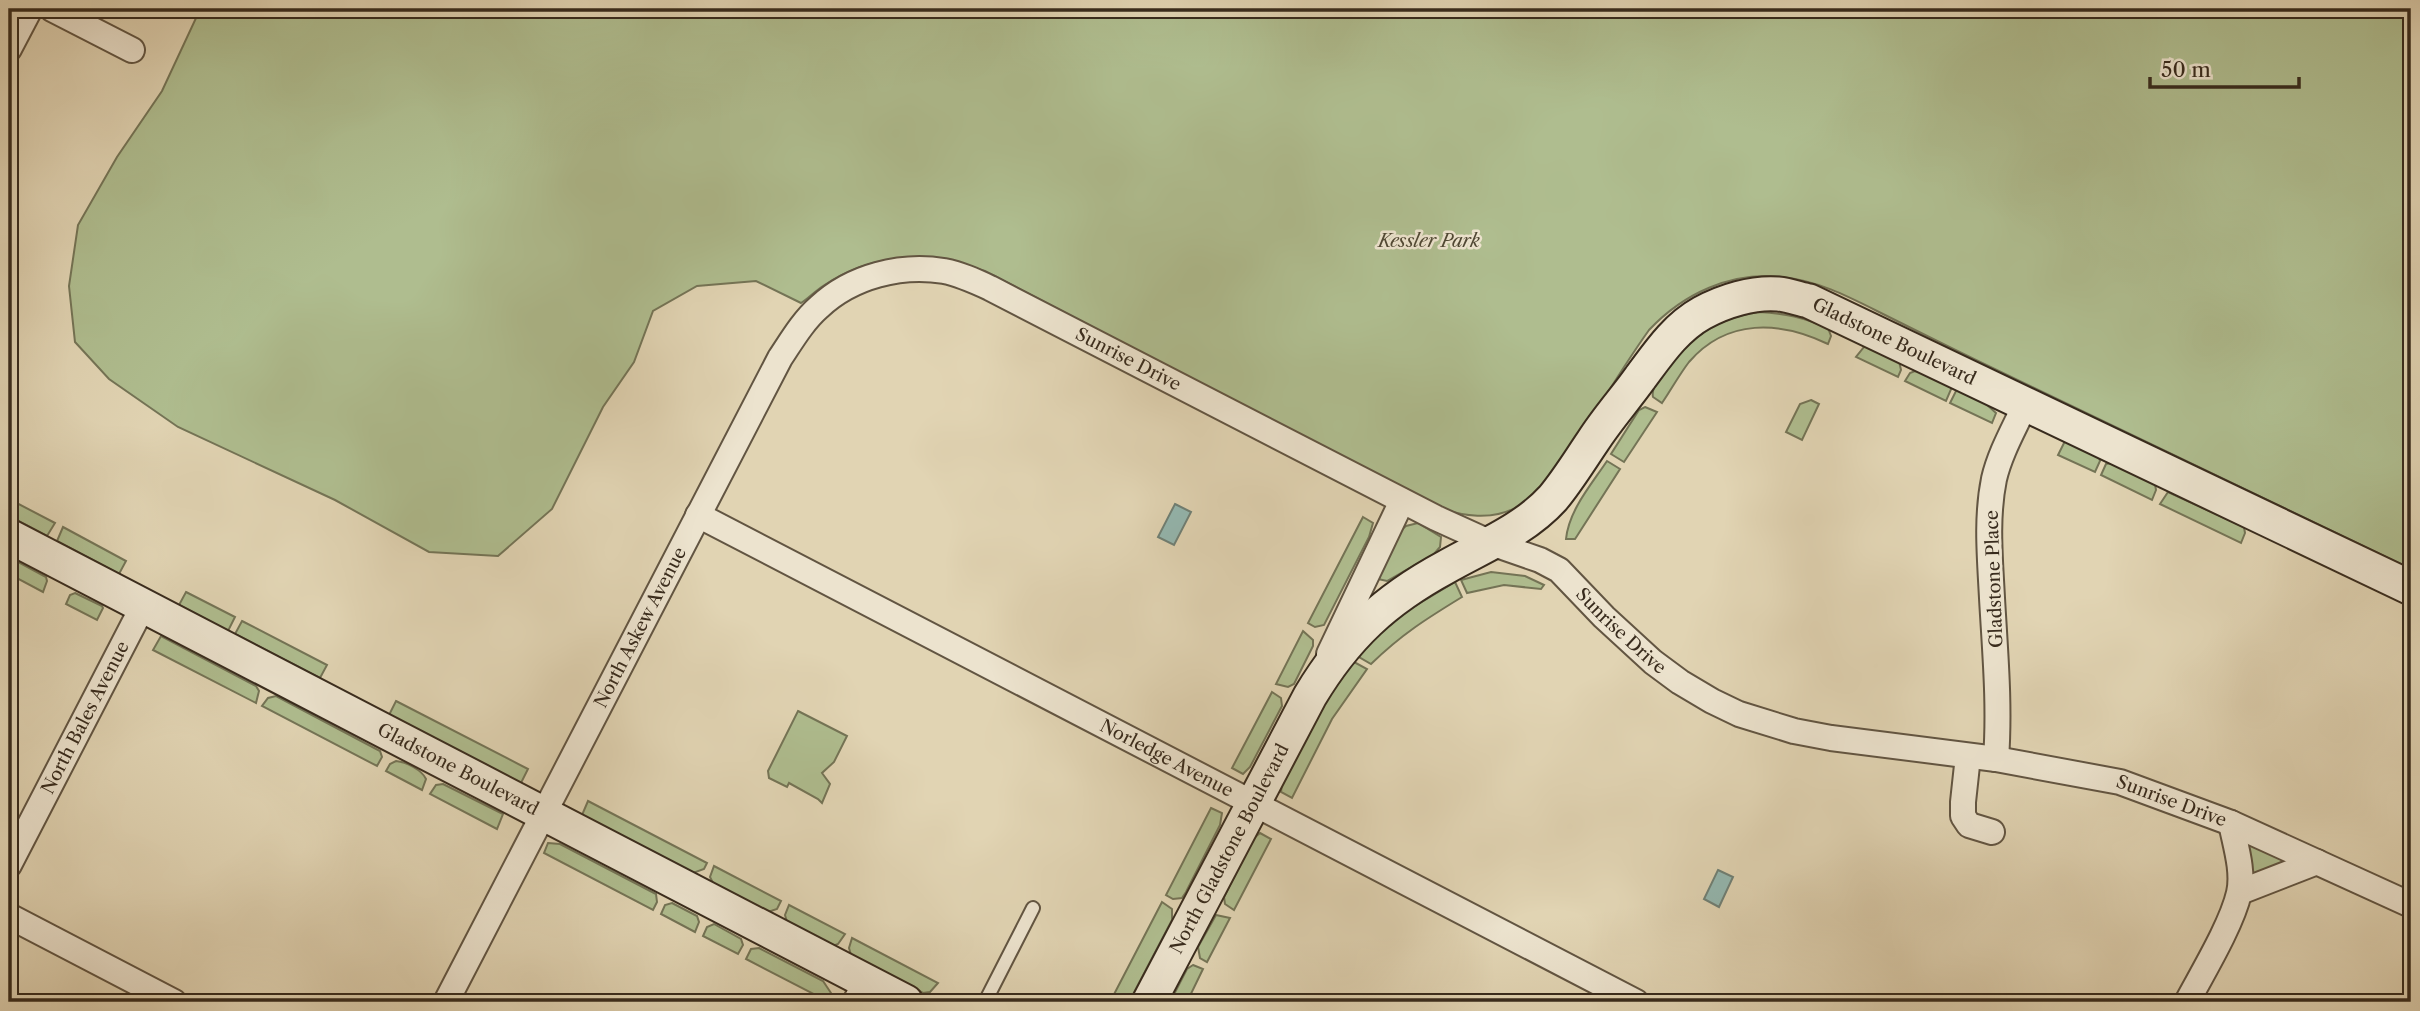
<svg xmlns="http://www.w3.org/2000/svg" width="2420" height="1011" viewBox="0 0 2420 1011" font-family="'Libre Caslon Text',serif">
<style>
.green{fill:#afbd8f;stroke:#747456;stroke-width:2}
.water{fill:#94b8b1;stroke:#6f8076;stroke-width:2}
.lines{fill:none;stroke-linecap:round;stroke-linejoin:round}
.lane-casing{stroke:#625542;stroke-width:16}
.street-casing{stroke:#625542;stroke-width:28}
.secondary-casing{stroke:#382b1d;stroke-width:37}
.lane{stroke:#ece3ce;stroke-width:12}
.street{stroke:#ece3ce;stroke-width:24}
.secondary{stroke:#ece3ce;stroke-width:33}
.labels{text-anchor:middle;dominant-baseline:central;stroke-width:5;stroke-linejoin:round;paint-order:stroke}
.park-label{font-size:18px;font-style:italic;fill:#504834;stroke:#ece3ce}
.street-label{font-size:18px;fill:#382b1d;stroke:#ece3ce}
</style>
<rect width="100%" height="100%" fill="#e1d4b3"/>
<filter id="stains"><feTurbulence type="fractalNoise" baseFrequency=".00286" numOctaves="4"/><feColorMatrix values="0 0 0 0 .2 0 0 0 0 .09 0 0 0 0 .02 0 0 0 .5 -.17"/></filter>
<radialGradient id="worn" r=".72"><stop offset=".6" stop-color="#630" stop-opacity="0"/><stop offset="1" stop-color="#630" stop-opacity=".3"/></radialGradient>
<g class="green">
<path d="M 203,9 L 2411,9 L 2411,569 C 2266,499 2121,429 1976,360 C 1945,345 1915,330 1885,315 C 1851,298 1820,281 1782,277 C 1731,271 1683,294 1649,330 C 1629,358 1611,387 1593,416 C 1574,446 1551,489 1519,506 C 1493,521 1462,517 1436,506 L 985,271 C 926,252 876,251 823,286 C 815,291 809,298 801,303 L 756,281 L 697,286 L 653,311 L 634,362 L 603,407 L 552,509 L 498,556 L 429,552 L 335,500 L 178,427 L 109,379 L 75,342 L 69,286 L 78,225 L 117,157 L 162,91 L 196,18 Z"/>
<path d="M 1759,312 C 1785,313 1804,318 1828,328 L 1831,336 L 1828,344 C 1780,321 1727,318 1689,362 C 1679,375 1671,390 1662,403 L 1653,397 C 1651,388 1658,381 1664,373 C 1687,339 1717,317 1759,312 Z"/>
<path d="M 1864,347 L 1870,347 L 1899,361 L 1901,370 L 1898,377 L 1856,357 Z"/>
<path d="M 1915,371 L 1921,372 L 1952,387 L 1946,401 L 1905,381 L 1910,373 Z"/>
<path d="M 1957,389 L 1985,403 L 1996,413 L 1992,423 L 1950,403 Z"/>
<path d="M 1811,400 L 1819,404 L 1802,440 L 1786,432 L 1800,404 Z"/>
<path d="M 1645,407 L 1657,412 L 1624,462 L 1611,454 L 1639,410 Z"/>
<path d="M 2065,441 L 2099,457 L 2100,461 L 2095,472 L 2058,455 Z"/>
<path d="M 1607,461 L 1620,469 L 1577,536 L 1575,539 L 1566,539 C 1569,510 1591,485 1607,461 Z"/>
<path d="M 2111,463 L 2155,484 L 2156,490 L 2152,500 L 2101,475 L 2106,464 Z"/>
<path d="M 2168,492 L 2244,527 L 2245,533 L 2241,543 L 2160,504 Z"/>
<path d="M 9,499 L 55,523 L 47,536 L 9,516 Z"/>
<path d="M 1363,517 L 1373,523 L 1369,537 L 1324,625 L 1315,627 L 1308,623 Z"/>
<path d="M 1418,523 L 1441,537 L 1440,547 L 1434,554 L 1387,581 L 1378,579 L 1400,531 L 1406,526 Z"/>
<path d="M 63,527 L 126,561 L 119,574 L 57,541 Z"/>
<path d="M 9,557 L 46,577 L 47,581 L 43,592 L 9,574 Z"/>
<path d="M 1491,572 L 1525,576 L 1544,585 L 1541,589 L 1504,585 L 1467,593 L 1461,580 Z"/>
<path d="M 1455,582 L 1462,597 C 1426,619 1402,634 1371,664 L 1359,657 L 1363,648 L 1405,612 Z"/>
<path d="M 186,592 L 235,617 L 228,631 L 179,605 Z"/>
<path d="M 75,593 L 102,606 L 103,608 L 97,620 L 66,604 L 70,595 Z"/>
<path d="M 242,621 L 327,665 L 320,678 L 235,634 Z"/>
<path d="M 1303,631 L 1313,640 L 1313,646 L 1294,684 L 1288,687 L 1276,684 Z"/>
<path d="M 161,636 L 256,686 L 259,691 L 256,703 L 153,650 Z"/>
<path d="M 1354,662 L 1367,669 L 1332,719 L 1292,798 L 1281,792 L 1282,784 L 1330,692 Z"/>
<path d="M 1272,692 L 1281,698 L 1282,706 L 1250,767 L 1243,774 L 1232,768 Z"/>
<path d="M 276,696 L 380,751 L 382,757 L 377,766 L 262,706 L 268,698 Z"/>
<path d="M 396,701 L 528,769 L 521,783 L 389,715 Z"/>
<path d="M 798,711 L 847,736 L 834,762 L 822,773 L 830,784 L 822,803 L 818,799 L 789,783 L 787,787 L 769,778 L 768,771 Z"/>
<path d="M 396,761 C 406,762 422,770 426,779 L 422,790 L 386,771 L 390,764 Z"/>
<path d="M 443,784 L 503,814 L 497,829 L 430,794 L 436,785 Z"/>
<path d="M 588,801 L 707,863 L 704,869 L 693,873 L 582,815 Z"/>
<path d="M 1211,808 L 1222,813 L 1220,825 L 1186,892 L 1182,898 L 1173,899 L 1166,895 Z"/>
<path d="M 1260,833 L 1271,839 L 1234,910 L 1225,904 L 1224,897 L 1254,838 Z"/>
<path d="M 2244,842 L 2289,859 L 2253,880 Z"/>
<path d="M 548,843 L 560,844 L 656,894 L 657,902 L 653,910 L 544,853 Z"/>
<path d="M 714,866 L 781,901 L 777,909 L 768,912 L 713,883 L 710,877 Z"/>
<path d="M 1162,902 L 1172,909 L 1172,920 L 1129,1002 L 1110,1002 Z"/>
<path d="M 672,903 L 697,916 L 699,922 L 695,932 L 661,914 L 665,905 Z"/>
<path d="M 789,905 L 845,934 L 838,944 L 833,946 L 787,922 L 785,915 Z"/>
<path d="M 1216,915 L 1230,918 L 1207,962 L 1200,958 L 1198,947 Z"/>
<path d="M 714,924 L 741,939 L 743,945 L 738,954 L 703,936 L 707,927 Z"/>
<path d="M 852,938 L 938,983 L 930,992 L 923,993 L 851,955 L 849,948 Z"/>
<path d="M 759,948 L 823,981 L 831,993 L 827,1001 L 746,959 L 751,949 Z"/>
<path d="M 1193,965 L 1203,969 L 1187,1002 L 1170,1002 L 1187,969 Z"/>
</g>
<g class="water">
<path d="M 1175,504 L 1191,512 L 1174,545 L 1158,537 Z"/>
<path d="M 1718,870 L 1733,877 L 1719,907 L 1704,899 Z"/>
</g>
<g class="lines">
<g class="lane-casing">
<path id="lane" d="M 985,1002 L 1033,908"/>
</g>
<g class="street-casing">
<g id="street">
<path d="M 52,9 L 132,50"/>
<path d="M 9,49 L 30,9"/>
<path id="s1" d="M 698,515 L 1636,1002"/>
<path d="M 1329,654 L 1402,501"/>
<path d="M 1968,756 L 1963,802 L 1963,816 L 1969,825 L 1992,832"/>
<path d="M 1996,759 C 2000,705 1995,652 1992,598 C 1990,559 1986,518 1994,479 C 2000,453 2014,429 2025,405"/>
<path id="s2" d="M 9,865 L 143,606"/>
<path d="M 2240,892 L 2317,862"/>
<path d="M 9,916 L 174,1002"/>
<path id="s3" d="M 446,1002 L 780,358 C 792,340 803,321 819,307 C 852,276 901,264 944,271 C 960,274 975,281 990,288 L 1436,518 L 1491,543 L 1540,560 L 1559,570 L 1604,617 L 1653,662 L 1680,682 L 1712,701 L 1739,714 L 1794,731 L 1831,738 L 1996,759 L 2120,782 L 2231,823 L 2411,905"/>
<path d="M 855,1002 L 866,981"/>
<path d="M 2187,1002 C 2203,972 2232,924 2239,893 C 2244,871 2235,844 2231,823"/>
</g>
</g>
<g class="secondary-casing">
<g id="secondary">
<path id="s4" d="M 9,536 L 906,1002"/>
<path id="s5" d="M 1149,1002 L 1310,696 C 1346,636 1385,600 1446,567 C 1483,546 1524,530 1553,498 C 1568,480 1580,460 1593,441 C 1607,419 1625,399 1640,378 C 1658,354 1675,328 1702,313 C 1724,301 1753,292 1778,294 C 1789,295 1799,299 1809,301 L 2411,588"/>
</g>
</g>
<use href="#lane" class="lane"/>
<use href="#street" class="street"/>
<use href="#secondary" class="secondary"/>
</g>
<g class="labels">
<g class="park-label">
<text x="1429" y="241">Kessler Park</text>
</g>
<g class="street-label">
<text stroke="none"><textPath href="#s5" startOffset="1108">Gladstone Boulevard</textPath></text>
<text stroke="none"><textPath href="#s3" startOffset="1129">Sunrise Drive</textPath></text>
<text transform="translate(1994 579) rotate(-92)">Gladstone Place</text>
<text stroke="none"><textPath href="#s3" startOffset="422">North Askew Avenue</textPath></text>
<text stroke="none"><textPath href="#s3" startOffset="1696">Sunrise Drive</textPath></text>
<text stroke="none"><textPath href="#s2" startOffset="166">North Bales Avenue</textPath></text>
<text stroke="none"><textPath href="#s1" startOffset="528">Norledge Avenue</textPath></text>
<text stroke="none"><textPath href="#s4" startOffset="506">Gladstone Boulevard</textPath></text>
<text stroke="none"><textPath href="#s3" startOffset="2284">Sunrise Drive</textPath></text>
<text stroke="none"><textPath href="#s5" startOffset="173">North Gladstone Boulevard</textPath></text>
</g>
</g>
<rect width="2420" height="1011" fill="none" stroke="#e1d4b3" stroke-width="35"/>
<rect x="10" y="10" width="2399" height="990" fill="none" stroke="#382b1d" stroke-width="3.5"/>
<rect x="18" y="18" width="2385" height="976" fill="none" stroke="#382b1d" stroke-width="2"/>
<path d="M2150 77v10h149v-10" fill="none" stroke="#382b1d" stroke-width="3.5"/>
<text x="2161" y="77" font-size="21" fill="#382b1d" stroke="#ece3ce" stroke-width="5" paint-order="stroke">50 m</text>
<rect width="100%" height="100%" filter="url(#stains)"/>
<rect width="100%" height="100%" fill="url(#worn)"/>
</svg>
